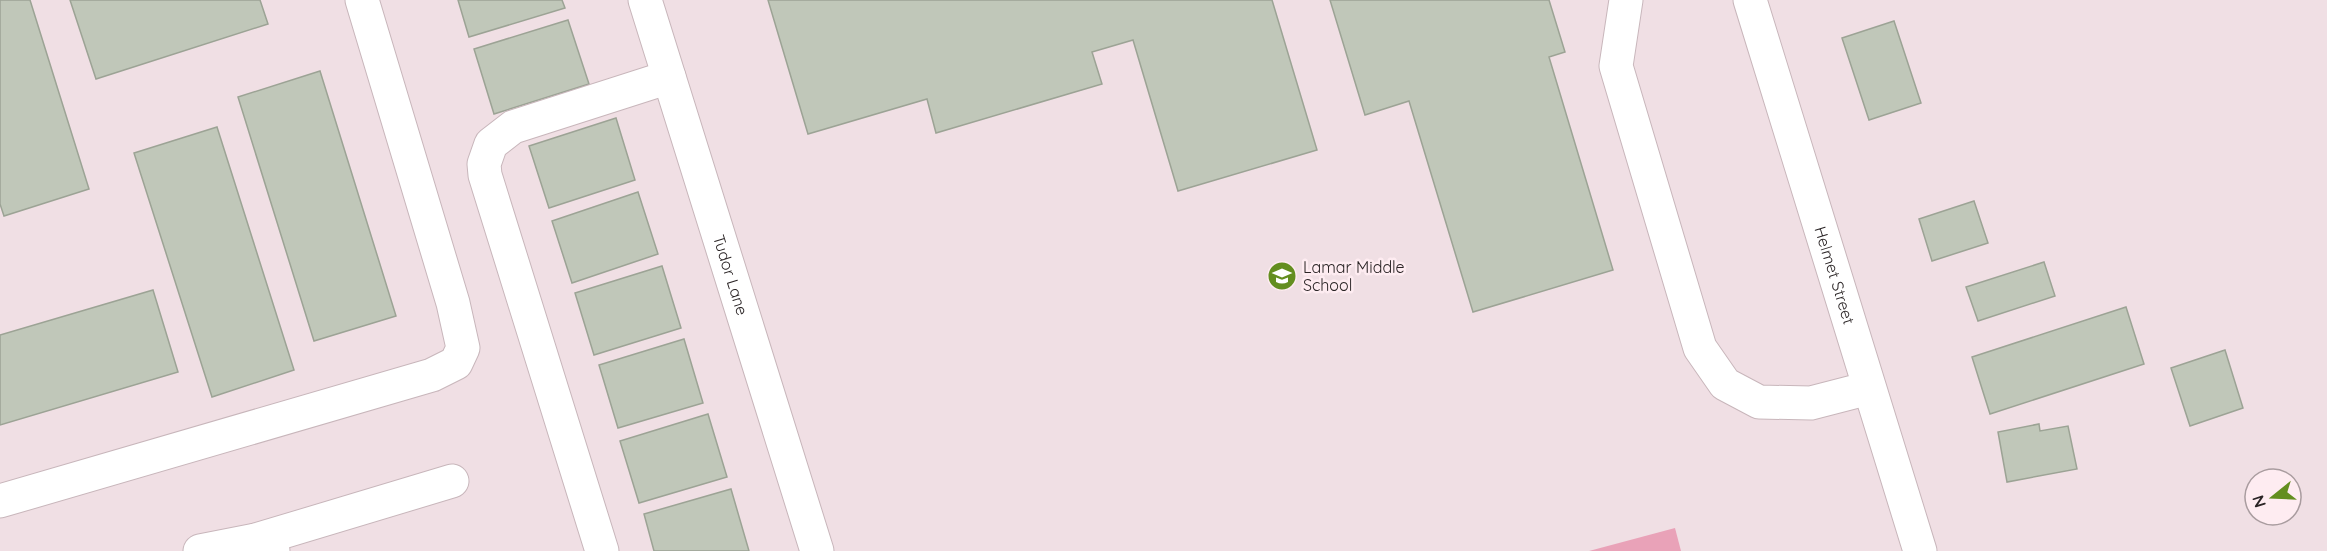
<svg xmlns="http://www.w3.org/2000/svg" width="2327" height="551" viewBox="0 0 2327 551" font-family="Quicksand,sans-serif">
<style>
.green{fill:#e9a2b8}
.building{fill:#c0c7b9;stroke:#9ca395;stroke-width:1.5}
.lines{fill:none;stroke-linecap:round;stroke-linejoin:round}
.minor-casing{stroke:#c8b6bb;stroke-width:35}
.minor{stroke:#fff;stroke-width:33}
.labels{text-anchor:middle;dominant-baseline:central;stroke-width:5;stroke-linejoin:round;paint-order:stroke}
.poi-label{font-size:16px;fill:#2a2425;stroke:#feecf1;text-anchor:start}
.street-label{font-size:16px;fill:#2a2425;stroke:#feecf1}
</style>
<rect width="100%" height="100%" fill="#f0dfe4"/>
<path class="green" d="M 1675,528 L 1681,551 L 1589,551 Z"/>
<g class="building">
<path d="M 0,0 L 30,0 L 89,189 L 4,216 L 0,204 Z"/>
<path d="M 70,0 L 260,0 L 268,24 L 96,79 Z"/>
<path d="M 458,0 L 562,0 L 565,8 L 469,37 Z"/>
<path d="M 768,0 L 1272,0 L 1317,150 L 1178,191 L 1133,40 L 1092,52 L 1102,84 L 936,133 L 927,99 L 808,134 Z"/>
<path d="M 1330,0 L 1549,0 L 1565,52 L 1549,57 L 1613,270 L 1473,312 L 1409,101 L 1365,115 Z"/>
<path d="M 568,20 L 589,84 L 494,114 L 474,49 Z"/>
<path d="M 1894,21 L 1921,103 L 1869,120 L 1842,38 Z"/>
<path d="M 320,71 L 396,316 L 314,341 L 238,97 Z"/>
<path d="M 616,118 L 635,180 L 549,208 L 529,146 Z"/>
<path d="M 217,127 L 294,370 L 212,397 L 134,153 Z"/>
<path d="M 638,192 L 658,254 L 572,283 L 552,221 Z"/>
<path d="M 1974,201 L 1988,243 L 1932,261 L 1919,219 Z"/>
<path d="M 2044,262 L 2055,296 L 1978,321 L 1966,287 Z"/>
<path d="M 662,266 L 681,328 L 594,355 L 575,293 Z"/>
<path d="M 153,290 L 178,372 L 0,425 L 0,335 Z"/>
<path d="M 2126,307 L 2144,364 L 1990,414 L 1972,357 Z"/>
<path d="M 684,339 L 703,403 L 618,428 L 599,365 Z"/>
<path d="M 2225,350 L 2243,408 L 2190,426 L 2171,368 Z"/>
<path d="M 708,414 L 727,477 L 639,503 L 620,441 Z"/>
<path d="M 2039,424 L 2040,431 L 2068,426 L 2077,469 L 2007,482 L 1998,432 Z"/>
<path d="M 731,489 L 749,551 L 654,551 L 644,514 Z"/>
</g>
<g class="lines">
<g class="minor-casing">
<g id="minor">
<path id="s1" d="M 645,0 L 817,551"/>
<path d="M 1626,0 L 1616,66 L 1700,348 L 1725,384 L 1759,402 L 1811,403 L 1869,388"/>
<path id="s2" d="M 1750,0 L 1920,551"/>
<path d="M 0,501 L 432,375 L 456,363 L 463,348 L 453,303 L 362,0"/>
<path d="M 256,540 L 452,481"/>
<path d="M 200,551 L 256,540 L 273,551"/>
<path d="M 602,551 L 485,175 L 484,164 L 491,144 L 513,127 L 669,77"/>
</g>
</g>
<use href="#minor" class="minor"/>
</g>
<defs>
<g id="school-disc" transform="scale(1.5)"><circle r="9.5" fill="#638e1f" stroke="#feecf1"/><path d="M0-5L7-2L0 1L-7-2ZM-4 1L0 2.5L4 1V4Q0 6-4 4Z" fill="#fff"/></g>
</defs>
<g fill-rule="evenodd">
<use href="#school-disc" x="1282" y="276"/>
</g>
<g class="labels">
<g class="poi-label">
<text x="1303" y="267">Lamar Middle<tspan x="1303" dy="18">School</tspan></text>
</g>
<g class="street-label">
<text stroke="none"><textPath href="#s1" startOffset="288">Tudor Lane</textPath></text>
<text stroke="none"><textPath href="#s2" startOffset="288">Helmet Street</textPath></text>
</g>
</g>
<g transform="translate(2273 497) rotate(252)"><circle r="28" fill="#feecf1" stroke="#a99c9f" stroke-width="1.5"/>
<path d="M0-4.5L10 22L0 15L-10 22Z" fill="#638e1f"/>
<text y="-9" font-size="16" font-weight="bold" text-anchor="middle" fill="#2a2425">N</text>
</g>
</svg>
